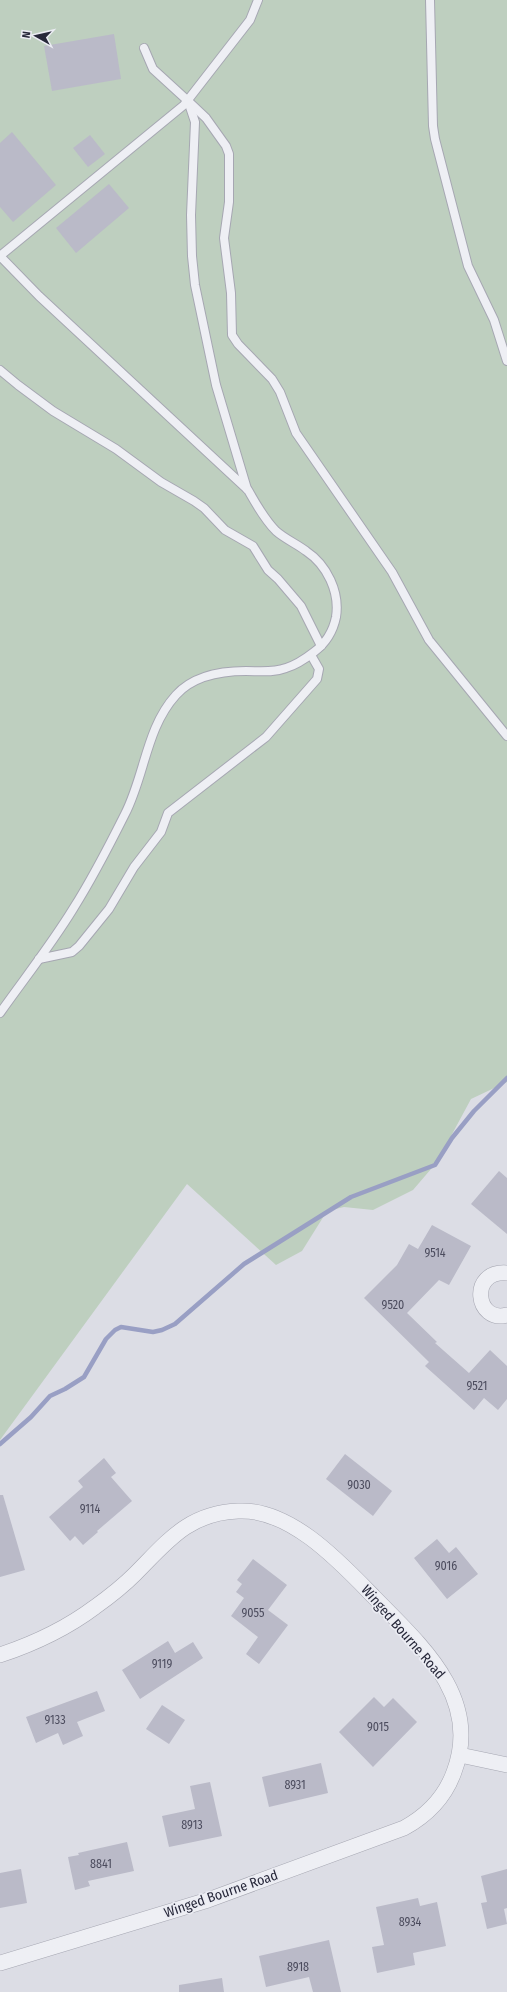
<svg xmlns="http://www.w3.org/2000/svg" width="507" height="1992" viewBox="0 0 507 1992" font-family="'Fira Sans Condensed',sans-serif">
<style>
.green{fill:#becfbf}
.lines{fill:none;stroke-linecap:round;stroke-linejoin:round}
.stream{stroke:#999fc4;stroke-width:4.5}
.building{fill:#babac8}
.lane-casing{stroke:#a6a7b2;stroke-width:10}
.street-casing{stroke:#a6a7b2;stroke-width:16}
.lane{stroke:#eeeff4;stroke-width:8}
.street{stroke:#eeeff4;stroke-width:15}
.labels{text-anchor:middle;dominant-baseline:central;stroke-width:3.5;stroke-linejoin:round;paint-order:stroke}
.number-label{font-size:12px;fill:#4c4c5e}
.street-label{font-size:14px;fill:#27283a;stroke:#ebecf3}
</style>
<rect width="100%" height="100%" fill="#dcdde5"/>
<path class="green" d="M 0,0 L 507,0 L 507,1082 L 471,1099 L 437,1162 L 413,1190 L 373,1210 L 344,1207 L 327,1211 L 302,1251 L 276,1265 L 187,1184 L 0,1440 Z"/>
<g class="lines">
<path class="stream" d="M 0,1444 L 31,1417 L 50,1396 L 65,1389 L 84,1377 L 106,1339 L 115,1330 L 121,1327 L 153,1332 L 162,1330 L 175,1324 L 244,1264 L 351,1197 L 435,1165 L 452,1138 L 474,1111 L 507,1078"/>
</g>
<g class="building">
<path d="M 114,34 L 121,79 L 52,91 L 44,46 Z"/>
<path d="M 12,132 L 56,185 L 13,222 L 0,207 L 0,143 Z"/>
<path d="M 90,135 L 105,154 L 88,167 L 73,148 Z"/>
<path d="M 109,184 L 129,208 L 76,253 L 56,228 Z"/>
<path d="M 499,1171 L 507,1178 L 507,1234 L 471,1204 Z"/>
<path d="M 432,1225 L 471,1246 L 449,1285 L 439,1280 L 407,1313 L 437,1342 L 435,1343 L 469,1373 L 490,1350 L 507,1366 L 507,1399 L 498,1410 L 484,1398 L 474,1410 L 425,1366 L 429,1362 L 364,1298 L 397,1265 L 409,1244 L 418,1249 Z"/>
<path d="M 345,1454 L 392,1491 L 373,1516 L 326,1479 Z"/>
<path d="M 104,1458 L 116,1473 L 111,1477 L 132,1501 L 97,1531 L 98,1532 L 83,1545 L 75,1536 L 70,1541 L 49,1517 L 83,1487 L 78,1481 Z"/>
<path d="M 0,1495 L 3,1495 L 25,1570 L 0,1577 Z"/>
<path d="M 437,1539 L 449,1553 L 456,1547 L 478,1574 L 447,1599 L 414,1558 Z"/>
<path d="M 253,1559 L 287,1585 L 268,1610 L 288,1625 L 259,1664 L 246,1654 L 258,1637 L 231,1616 L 244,1598 L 236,1592 L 242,1584 L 237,1580 Z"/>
<path d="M 168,1641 L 175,1653 L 193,1642 L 203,1658 L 140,1699 L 122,1670 Z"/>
<path d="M 97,1691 L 105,1711 L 77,1722 L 83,1736 L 63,1745 L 58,1733 L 36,1743 L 26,1717 Z"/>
<path d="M 374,1697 L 384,1707 L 393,1698 L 417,1722 L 373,1767 L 339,1732 Z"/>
<path d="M 162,1705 L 185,1720 L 169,1744 L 146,1729 Z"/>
<path d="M 321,1763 L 328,1793 L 269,1807 L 262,1777 Z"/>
<path d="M 210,1782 L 222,1836 L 169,1847 L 162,1816 L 195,1809 L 190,1786 Z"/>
<path d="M 127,1842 L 134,1871 L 88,1881 L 90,1886 L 75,1890 L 68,1857 L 79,1855 L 78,1853 Z"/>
<path d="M 21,1869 L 27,1903 L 0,1908 L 0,1873 Z"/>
<path d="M 507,1869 L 507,1908 L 504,1909 L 507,1924 L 487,1929 L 481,1903 L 487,1902 L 481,1876 Z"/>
<path d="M 418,1898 L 420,1906 L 437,1902 L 446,1946 L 413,1953 L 415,1965 L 377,1973 L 372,1947 L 384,1945 L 376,1907 Z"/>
<path d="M 329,1940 L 341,1992 L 313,1992 L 309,1977 L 266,1987 L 259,1956 Z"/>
<path d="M 222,1978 L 224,1992 L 179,1992 L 179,1985 Z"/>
</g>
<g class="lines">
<g class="lane-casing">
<g id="lane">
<path d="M 430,0 L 433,126 L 435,139 L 468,266 L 494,320 L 507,361"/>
<path d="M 144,48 L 153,69 L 188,101 L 195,122 L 191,215 L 192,256 L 195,285 L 216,385 L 247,489"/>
<path d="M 188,101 L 206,118 L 226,146 L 229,154 L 229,202 L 224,238 L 231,293 L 232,335 L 238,344 L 272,379 L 280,392 L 296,433 L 392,572 L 429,640 L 507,736"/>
<path d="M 0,256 L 39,296 L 248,490 C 256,504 264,519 276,531 C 285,539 297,544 306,551 C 327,565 340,592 336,617 C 333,632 326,643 314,652 C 305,659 296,665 286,668 C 273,673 259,671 246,671 C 222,671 193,676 176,695 C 146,728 145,775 125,814 C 109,846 92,879 73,909 C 51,945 24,979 0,1013"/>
<path d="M 0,256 L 184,105 L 250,20 L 258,0"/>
<path d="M 0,370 L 18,385 L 53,411 L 116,449 L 161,482 L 194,501 L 204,508 L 225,530 L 253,546 L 268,570 L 278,579 L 301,606 L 321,646"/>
<path d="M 39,959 L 72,952 L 79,946 L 109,909 L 134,867 L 161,832 L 168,813 L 266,737 L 317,679 L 319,669 L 311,655"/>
</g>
</g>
<g class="street-casing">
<g id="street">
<path d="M 507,1273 C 468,1270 476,1324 507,1315"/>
<path d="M 0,1655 C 33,1644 67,1628 95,1607 C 109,1597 123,1586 135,1574 C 167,1542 188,1513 238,1511 C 290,1508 340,1562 374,1597 C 421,1645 482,1698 454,1772 C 445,1797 426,1816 404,1828 L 208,1900 L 0,1963"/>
<path d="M 460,1755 L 507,1765"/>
</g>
</g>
<use href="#lane" class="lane"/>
<use href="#street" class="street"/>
</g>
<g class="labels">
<g class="number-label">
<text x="435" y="1253">9514</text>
<text x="393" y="1305">9520</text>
<text x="477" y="1386">9521</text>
<text x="359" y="1485">9030</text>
<text x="90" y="1509">9114</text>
<text x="446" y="1566">9016</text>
<text x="253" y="1613">9055</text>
<text x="162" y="1664">9119</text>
<text x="55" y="1720">9133</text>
<text x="378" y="1727">9015</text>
<text x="295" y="1785">8931</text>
<text x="192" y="1825">8913</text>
<text x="101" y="1864">8841</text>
<text x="410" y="1922">8934</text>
<text x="298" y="1967">8918</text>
</g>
<g class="street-label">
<text transform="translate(403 1632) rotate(49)">Winged Bourne Road</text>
<text transform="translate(221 1894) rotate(-19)">Winged Bourne Road</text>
</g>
</g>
<g transform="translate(36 36) rotate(278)" stroke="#ebecf3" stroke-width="3" paint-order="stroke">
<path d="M0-3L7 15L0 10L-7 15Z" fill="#27283a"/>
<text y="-6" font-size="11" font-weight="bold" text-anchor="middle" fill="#27283a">N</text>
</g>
</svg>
